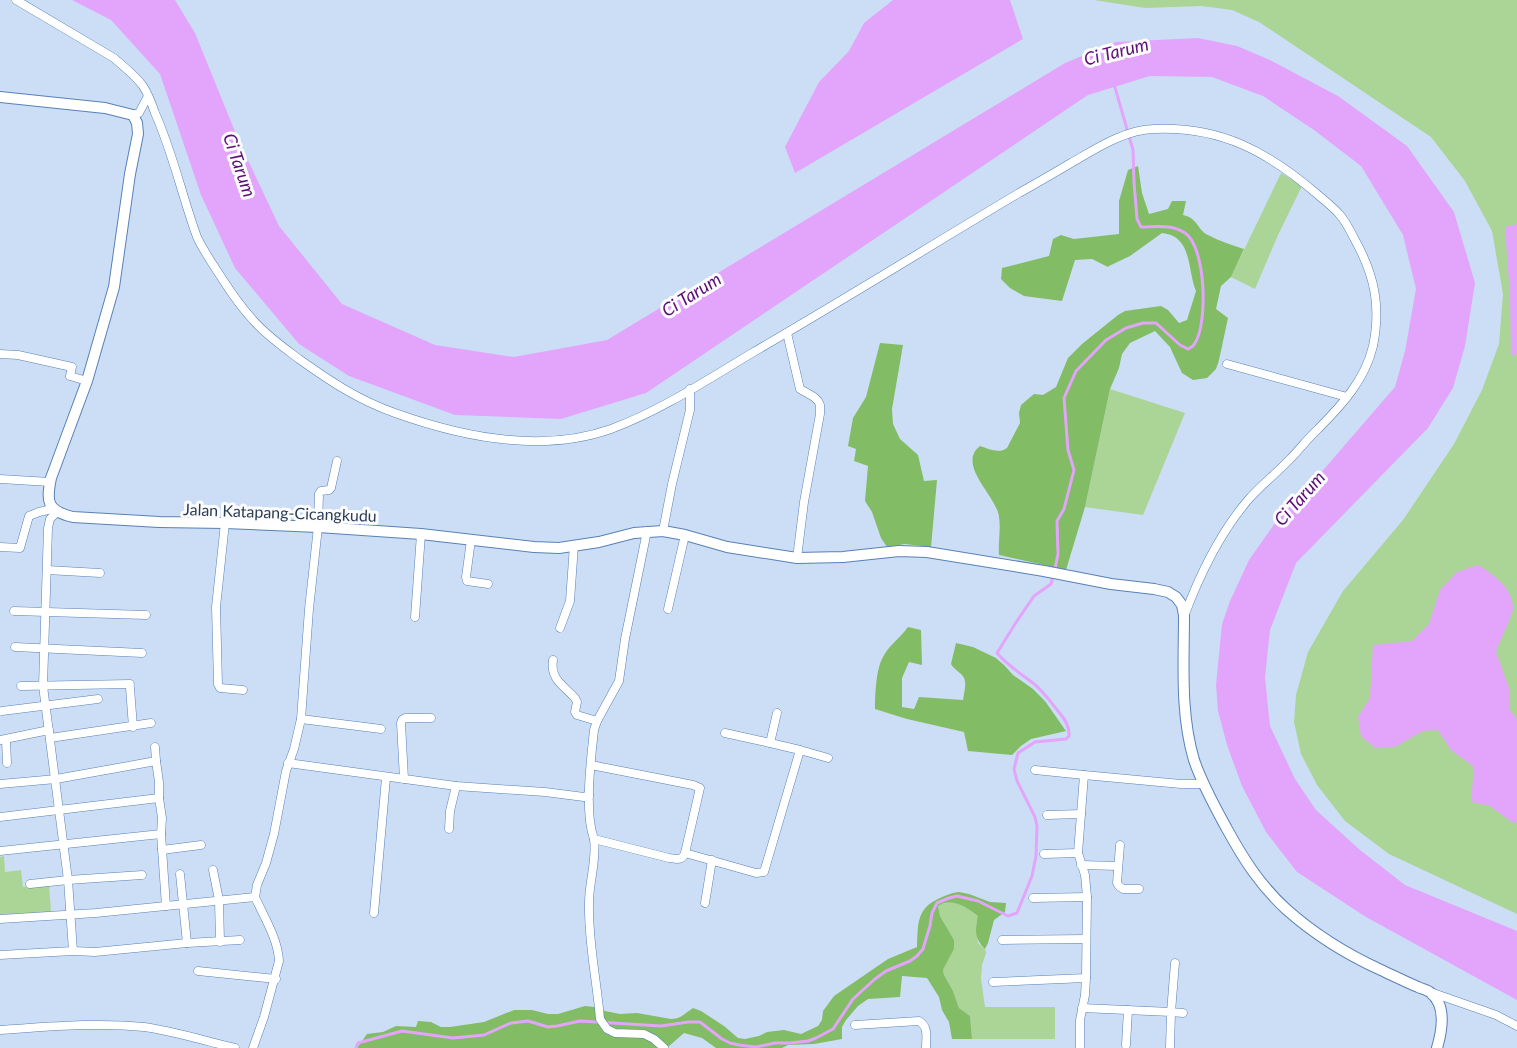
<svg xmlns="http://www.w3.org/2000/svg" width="1517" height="1048" viewBox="0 0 1517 1048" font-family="Lato,sans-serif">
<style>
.green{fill:#abd497}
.forest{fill:#82bc64}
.water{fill:#e2a5fb}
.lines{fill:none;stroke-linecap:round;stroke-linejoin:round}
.stream{stroke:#e2a5fb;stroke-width:3}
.minor-casing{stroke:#5780b7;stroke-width:9}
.tertiary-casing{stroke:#5780b7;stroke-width:12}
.minor{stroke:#fff;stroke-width:8}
.tertiary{stroke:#fff;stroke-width:10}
.labels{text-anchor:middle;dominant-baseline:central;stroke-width:6;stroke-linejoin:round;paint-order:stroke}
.street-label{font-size:16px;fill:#293c54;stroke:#fdfdfd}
.water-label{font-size:18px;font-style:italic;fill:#5d0f77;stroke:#fdfdfd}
</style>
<rect width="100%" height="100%" fill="#ccdef6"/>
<g class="green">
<path d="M 1094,0 L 1517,0 L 1517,914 L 1389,854 L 1345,821 L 1317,785 L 1301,754 L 1294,722 L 1296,695 L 1308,652 L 1343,591 L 1403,520 L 1454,444 L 1482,390 L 1499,344 L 1503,294 L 1492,231 L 1465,181 L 1431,137 L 1259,22 L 1232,10 L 1202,6 L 1145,8 Z"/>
<path d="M 1281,173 L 1302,186 L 1278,235 L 1255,289 L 1231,277 Z"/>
<path d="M 1110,389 L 1185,413 L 1143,515 L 1085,507 Z"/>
<path d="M 4,856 L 5,872 L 21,870 L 23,887 L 49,884 L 51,912 L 0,915 L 0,857 Z"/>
<path d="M 953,902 L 966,906 L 979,916 L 976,925 L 978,943 L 985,949 L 986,953 L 982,965 L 981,979 L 985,1007 L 1055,1007 L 1055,1039 L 972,1039 L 970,1016 L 959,1008 L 953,991 L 944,975 L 943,970 L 954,949 L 954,940 L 940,916 L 938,906 L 942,904 Z"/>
</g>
<g class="forest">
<path d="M 1138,166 L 1142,193 L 1149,214 L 1168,209 L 1172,201 L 1186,201 L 1183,215 C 1198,218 1198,231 1208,235 C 1219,241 1232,245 1244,249 L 1231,277 L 1221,286 L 1216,309 L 1228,318 L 1219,360 L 1216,369 L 1207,378 L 1193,380 L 1182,373 L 1170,347 L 1155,331 L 1130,343 L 1122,354 L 1119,368 L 1110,389 L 1085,507 L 1066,570 L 999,555 C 998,542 1001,529 999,517 C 997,496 956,465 980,446 C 989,449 999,454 1007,448 L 1020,423 L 1019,413 L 1021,405 L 1034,394 L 1043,395 L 1056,387 L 1068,358 L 1082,344 L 1118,315 L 1125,311 L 1161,306 L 1168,310 L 1179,323 L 1187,320 L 1196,291 C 1187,270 1193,236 1162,233 L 1130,256 L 1109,266 L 1108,267 L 1092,259 L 1075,260 L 1062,301 L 1024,296 L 1010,288 L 1001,279 L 1002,268 L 1049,256 L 1053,239 L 1061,235 L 1074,239 L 1119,234 L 1119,201 L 1128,170 Z"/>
<path d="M 880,343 L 903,345 L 892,409 L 893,424 L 900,439 L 918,455 L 924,481 L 937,480 L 931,547 L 905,544 L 887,547 L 881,538 L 872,512 L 865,501 L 868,466 L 854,461 L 856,449 L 848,446 L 853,418 L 866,397 Z"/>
<path d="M 908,627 L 921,630 L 922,665 L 909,662 L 902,678 L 902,707 L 914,709 L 919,697 L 963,700 C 964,692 968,681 962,675 C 957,670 954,669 951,664 L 956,643 L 973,647 L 996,658 L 1005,666 L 1013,675 L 1033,689 L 1045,701 L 1066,731 L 1031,739 L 1021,746 L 1012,755 L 968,751 L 964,732 L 907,719 L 875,709 C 875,695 876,669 883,657 C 889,645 900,638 908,627 Z"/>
<path d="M 959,892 L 969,894 L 990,902 L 1006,903 L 1005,912 L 994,920 L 988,943 L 985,949 C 974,938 975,930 978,916 C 967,907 952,897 938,906 L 940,916 L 954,940 L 954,949 L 943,970 L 944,975 L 953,991 L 959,1008 L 970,1016 L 972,1039 L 952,1039 L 949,1022 L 942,1010 L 939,997 L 927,978 L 902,976 L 900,997 L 868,999 L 858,1006 L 846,1020 L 842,1027 L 842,1039 L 814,1044 L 788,1045 L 782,1048 L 716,1048 L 702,1038 L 684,1033 L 668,1047 L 668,1048 L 357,1048 L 367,1034 L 383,1032 L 396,1026 L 416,1027 L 418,1021 L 431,1022 L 441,1027 L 450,1027 L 484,1022 L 514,1010 L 532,1010 L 548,1014 L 558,1014 L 585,1006 L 594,1007 L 605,1011 L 620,1014 L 637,1013 L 671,1019 C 681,1019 685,1013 693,1008 L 701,1011 L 724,1026 L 738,1038 L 745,1039 L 759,1036 L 767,1032 L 784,1030 L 801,1034 L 818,1026 L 822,1020 L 823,1011 L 834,996 L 888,959 L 917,947 C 918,927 916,910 936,900 C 944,896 950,893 959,892 Z"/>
</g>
<g class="water">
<path d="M 72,0 L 175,0 L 195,33 L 238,139 L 279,226 L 342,304 L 435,345 L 514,357 L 607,340 L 1065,63 L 1116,42 L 1198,38 L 1237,46 L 1270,60 L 1338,96 L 1407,146 L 1454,212 L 1475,283 L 1465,346 L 1453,388 L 1428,428 L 1296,563 L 1270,630 L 1265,677 L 1270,726 L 1295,779 L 1316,810 L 1360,850 L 1405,885 L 1517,931 L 1517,1000 L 1366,917 L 1297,872 L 1266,832 L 1242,786 L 1227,745 L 1218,711 L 1216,685 L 1222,624 L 1230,601 L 1249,560 L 1275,523 L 1325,468 L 1395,387 L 1405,351 L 1416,289 L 1403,235 L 1361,166 L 1314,130 L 1263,96 L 1212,77 L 1150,76 L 1088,95 L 646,393 L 561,419 L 455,415 L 349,376 L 299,344 L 235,268 L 201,195 L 160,74 L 111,20 Z"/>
<path d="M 893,0 L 1010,0 L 1023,39 L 795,173 L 785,147 L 819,82 L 849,51 L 864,23 Z"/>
<path d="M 1517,224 L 1517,354 L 1511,356 L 1510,296 L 1505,227 Z"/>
<path d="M 1478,565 C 1493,574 1513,588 1513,608 C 1513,614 1499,643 1496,652 L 1509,688 L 1510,710 L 1517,719 L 1517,822 L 1513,823 L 1490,806 L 1471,802 L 1474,767 L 1451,750 L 1438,730 L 1423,731 L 1395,747 L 1375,748 L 1361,736 L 1358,717 L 1370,698 L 1373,645 L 1412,641 L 1429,624 L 1440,590 L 1457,572 Z"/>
</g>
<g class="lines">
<g class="stream">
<path d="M 1055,569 L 1058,554 L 1057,521 L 1064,509 L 1074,470 L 1068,450 L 1064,398 L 1076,371 L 1106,340 L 1126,328 L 1143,323 L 1156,323 L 1180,345 L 1188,349 C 1191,347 1193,347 1195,343 C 1208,323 1206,247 1185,233 C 1172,224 1156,227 1141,227 L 1137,219 L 1134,182 L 1133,150 L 1114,84"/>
<path d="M 356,1048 L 358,1043 L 402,1031 L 453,1038 L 484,1035 L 511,1023 L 528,1021 L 548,1027 L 557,1026 L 580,1021 L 661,1026 L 688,1022 L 700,1022 L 722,1039 L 730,1043 L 739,1045 L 756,1047 L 775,1043 L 790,1043 L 808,1041 L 816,1038 L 833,1029 L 853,999 L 875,979 L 886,971 L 910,961 L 917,956 L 923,949 L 926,939 L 930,926 L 932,913 L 937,903 L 949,898 L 957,896 L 978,901 L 1008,916 L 1017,913 L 1032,876 L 1036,856 L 1037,826 L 1035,817 L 1017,781 L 1014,769 L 1018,753 L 1035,742 L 1066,739 L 1069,736 C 1070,726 1064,718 1058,711 C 1050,701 1043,691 1033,683 C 1020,673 1007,665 997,653 L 1015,624 L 1034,596 L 1051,584 L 1053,576"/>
</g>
<g class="minor-casing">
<g id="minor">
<path d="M 16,0 L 114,58 C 124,67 135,75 143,86 C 148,94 152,104 155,113 C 173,153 182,196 197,237 C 204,252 214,266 223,280 C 232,294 242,308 253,320 C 266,335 283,347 299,359 C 330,381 358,400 395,413 C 462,437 541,454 611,429 C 660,411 707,380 752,353 C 842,301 930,246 1019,193 C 1037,183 1054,173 1071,163 C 1097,148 1124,130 1154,129 C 1221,126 1268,152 1317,194 C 1325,201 1333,207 1340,215 C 1346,222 1351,232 1355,240 C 1375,276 1381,307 1373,346 C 1365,380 1342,405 1318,429 C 1308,438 1300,449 1291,458 C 1277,473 1261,485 1248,500 C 1220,533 1200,574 1185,614"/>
<path d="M 133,115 L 139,113 L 148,96"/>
<path d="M 787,333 L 800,389 L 814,397 L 818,401 L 820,405 L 820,414 L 804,502 L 797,558"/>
<path d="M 0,354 L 18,355 L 72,367 L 70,376 L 87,381"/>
<path d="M 1227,364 L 1347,397"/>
<path d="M 0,479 L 50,482"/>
<path d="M 57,512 L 50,519 L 48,528 L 43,686 L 68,880 L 73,951"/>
<path d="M 225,523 L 216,607 L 218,684 L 220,688 L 243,690"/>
<path d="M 663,531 L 672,484 L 690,410 L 690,389"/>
<path d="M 471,540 L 466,577 L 467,581 L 488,584"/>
<path d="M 0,547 L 20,548 L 29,516 L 39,512 L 52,509"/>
<path d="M 47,570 L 100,573"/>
<path d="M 668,609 L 685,535"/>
<path d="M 14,611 L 146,615"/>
<path d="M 415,617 L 421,534"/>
<path d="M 560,628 L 570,601 L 574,545"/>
<path d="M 15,647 L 142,653"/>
<path d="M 553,660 C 550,679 563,685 575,698 L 577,702 L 575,712 L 577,715 L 597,721"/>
<path d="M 21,686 L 130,684"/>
<path d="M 130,688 L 133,727"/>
<path d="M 2,711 L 98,699"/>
<path d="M 777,713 L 770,743 L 800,750"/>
<path d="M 301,719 L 381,729"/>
<path d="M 725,733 L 770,743"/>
<path d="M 50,738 L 151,723"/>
<path d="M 0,740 L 49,730"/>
<path d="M 6,740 L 7,763"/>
<path d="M 288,763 L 456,786 L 545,792 L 584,797 L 589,795"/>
<path d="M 591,765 L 693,785 L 700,788 L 685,853 C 682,861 677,859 669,858 L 594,839 C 597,860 589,881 589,903 C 588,942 597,981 600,1019 L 607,1029 L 615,1033 L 644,1034 L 654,1039 L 664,1048"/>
<path d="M 1035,770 L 1084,775"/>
<path d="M 404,779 L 401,723 L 402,720 L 405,718 L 431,718"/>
<path d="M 0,784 L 56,779 L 156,761 L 155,747"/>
<path d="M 1047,815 L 1081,814"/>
<path d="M 0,817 L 159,798 L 159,782 L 156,761"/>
<path d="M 449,829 L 450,811 L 456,786"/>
<path d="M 161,834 L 166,906"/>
<path d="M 594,839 C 584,812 591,759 594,730 L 597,721 L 619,681 L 625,639 L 647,531"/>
<path d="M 1120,845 L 1117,883 L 1119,886 L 1123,889 L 1139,889"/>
<path d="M 162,850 L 201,845"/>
<path d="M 0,851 L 161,834 L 162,818 L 159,798"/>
<path d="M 685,853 L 756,873 L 764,872 L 800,750 L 828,758"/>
<path d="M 1044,854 L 1078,853"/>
<path d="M 1081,865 L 1118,866"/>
<path d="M 213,870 L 219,900 L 220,942"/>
<path d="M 180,874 L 187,943"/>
<path d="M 30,884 L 68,880 L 142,875"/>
<path d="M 1033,898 L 1087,897"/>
<path d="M 705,903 L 712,860"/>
<path d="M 374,913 L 386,778"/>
<path d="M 0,919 L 96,913 L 255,897"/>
<path d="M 1002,940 L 1086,939"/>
<path d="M 0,955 L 73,951 L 95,952 L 187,943 L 240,940"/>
<path d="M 1175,963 L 1171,1012 L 1183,1013"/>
<path d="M 198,971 L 276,979"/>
<path d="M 993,982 L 1086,978"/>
<path d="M 1433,993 L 1496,1015 L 1517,1026"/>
<path d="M 1082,1008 L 1171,1012 L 1170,1048"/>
<path d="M 855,1025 L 919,1021 C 929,1027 926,1038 926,1048"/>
<path d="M 0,1030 C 47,1027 97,1022 144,1027 C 174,1031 205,1041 235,1048"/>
<path d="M 1126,1045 L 1128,1010"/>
<path d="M 253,1048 L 264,1017 L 279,961 C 278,939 264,917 255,897 L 257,885 L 266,863 L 274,834 L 286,771 L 294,749 L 301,719 L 309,609 L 318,527 L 319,494 L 321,491 L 329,490 L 331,488 L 337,461"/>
<path d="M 1080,1048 L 1080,1020 L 1085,995 L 1086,978 L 1087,897 L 1085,875 L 1078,853 L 1084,775 L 1181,784 L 1204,784"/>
</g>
</g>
<g class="tertiary-casing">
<path id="tertiary" d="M 0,97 L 105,108 L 133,115 L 137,123 L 138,134 L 130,174 L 114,287 L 87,381 L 51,478 C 46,502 47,511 73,517 L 159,522 L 225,523 L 318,527 L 421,534 L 534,547 L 559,548 L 599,542 L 634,533 L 663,531 L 685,535 L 727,547 L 797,558 L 843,557 L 899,551 L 927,552 L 1044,571 L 1111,584 L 1154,589 L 1168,592 L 1176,597 L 1182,605 L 1184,615 C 1184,663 1180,713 1194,760 C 1202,784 1215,807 1227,829 C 1244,860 1260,885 1286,909 C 1314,934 1348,955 1381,970 C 1394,976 1406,982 1418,987 C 1422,989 1428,990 1431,993 C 1447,1006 1442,1031 1437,1048"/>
</g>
<use href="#minor" class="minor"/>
<use href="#tertiary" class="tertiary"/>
</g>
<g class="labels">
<g class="street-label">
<text transform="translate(280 512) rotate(2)">Jalan Katapang-Cicangkudu</text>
</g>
<g class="water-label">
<text transform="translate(1116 51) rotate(-14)">Ci Tarum</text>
<text transform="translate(240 165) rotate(71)">Ci Tarum</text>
<text transform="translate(691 294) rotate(-32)">Ci Tarum</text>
<text transform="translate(1299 498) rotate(-48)">Ci Tarum</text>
</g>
</g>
</svg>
